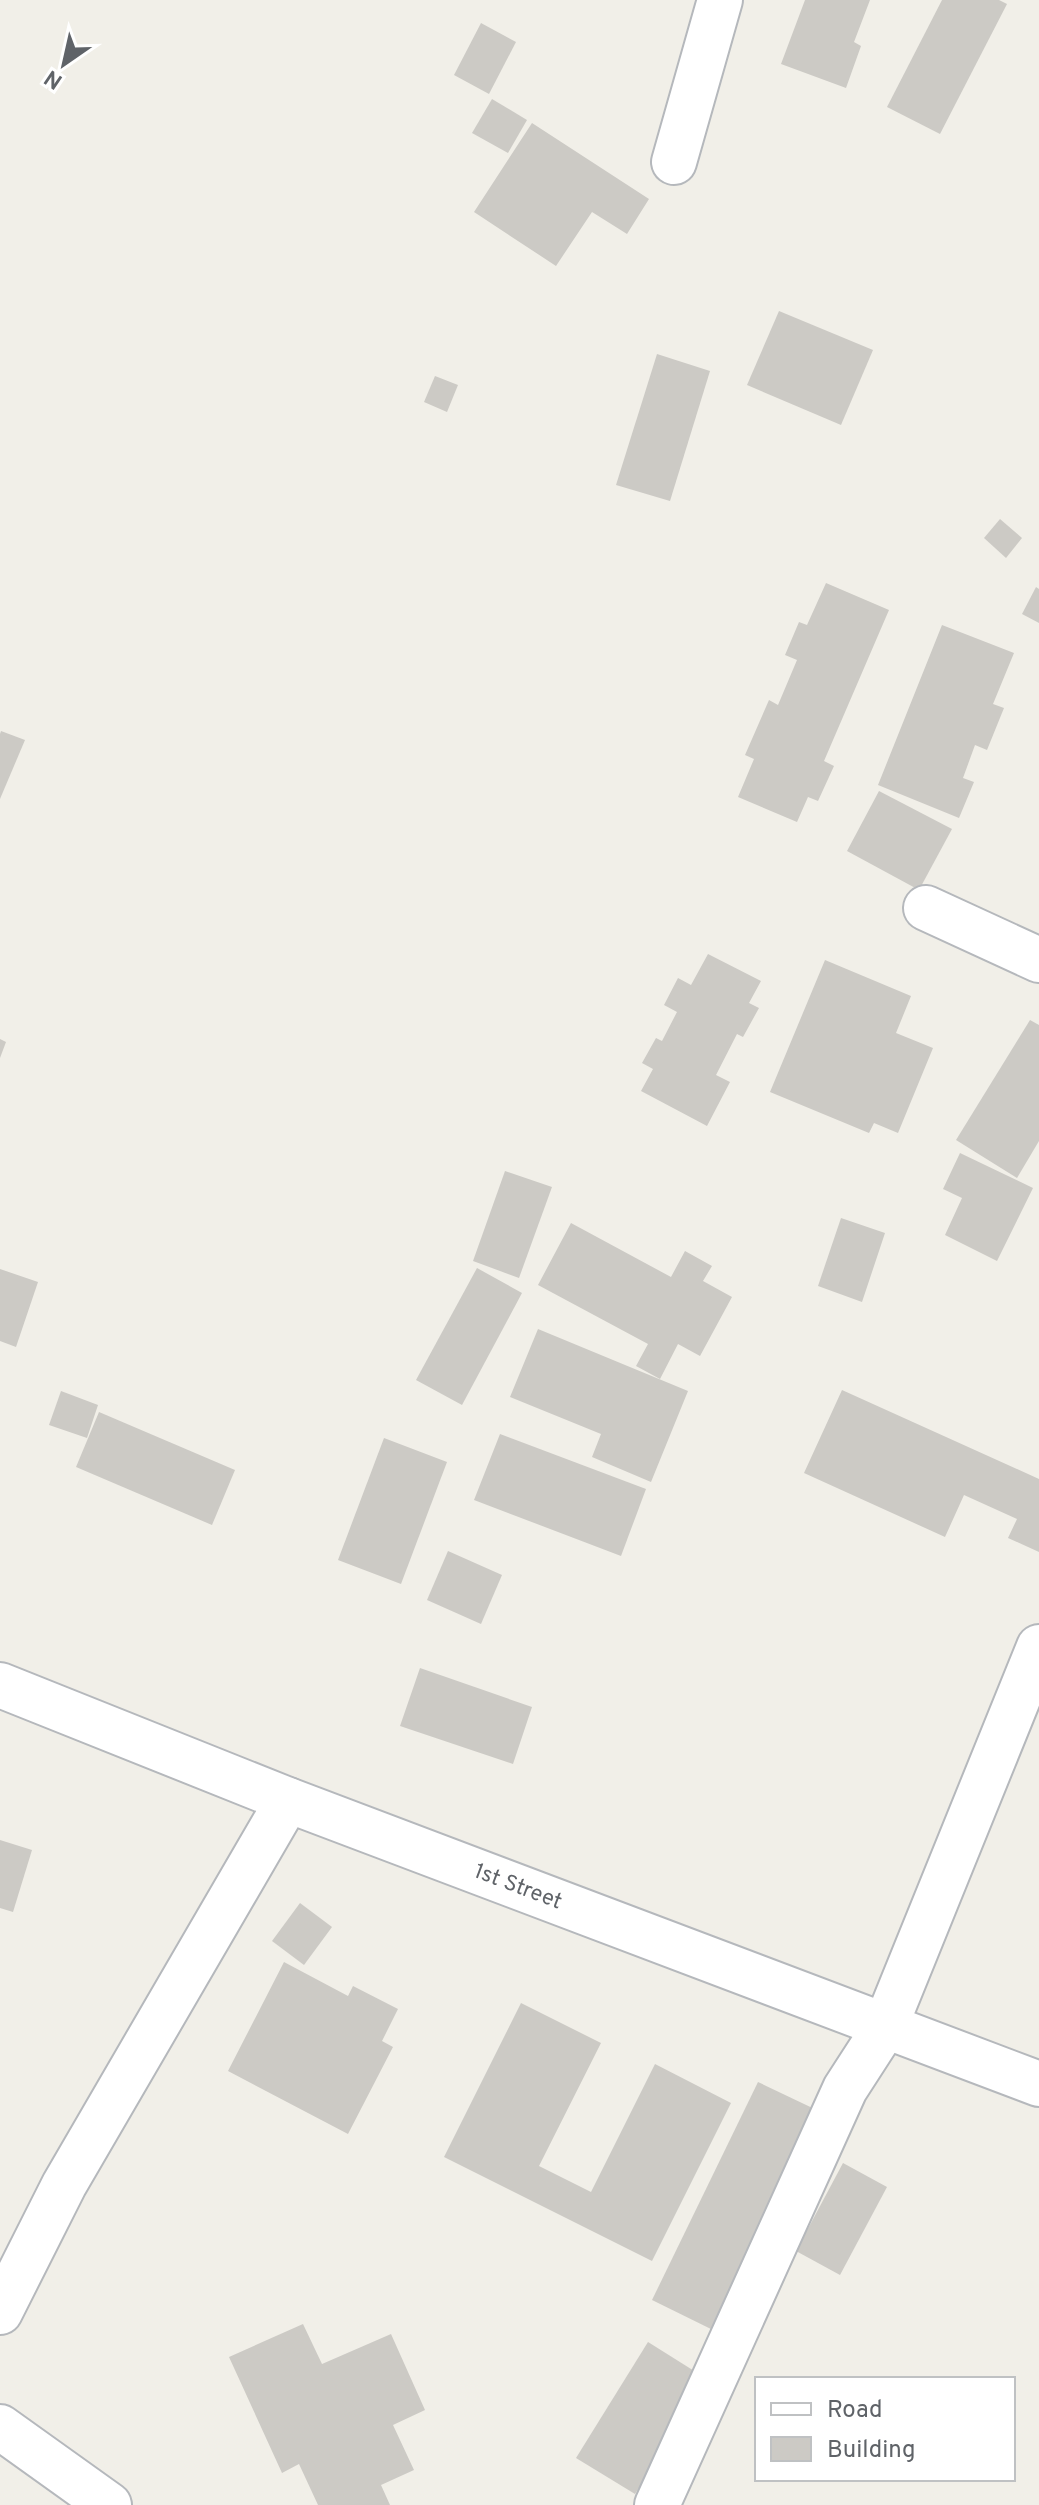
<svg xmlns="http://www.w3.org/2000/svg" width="1039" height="2505" viewBox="0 0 1039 2505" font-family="Overpass,sans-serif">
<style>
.building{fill:#cccac5}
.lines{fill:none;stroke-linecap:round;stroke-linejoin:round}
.minor-casing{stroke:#b5b8bc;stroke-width:48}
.minor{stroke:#fff;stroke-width:44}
.labels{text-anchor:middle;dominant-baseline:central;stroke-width:6;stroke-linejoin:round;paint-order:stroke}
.street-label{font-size:22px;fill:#5f6368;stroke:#fff}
</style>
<rect width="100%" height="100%" fill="#f1efe8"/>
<g class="building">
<path d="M 805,0 L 870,0 L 854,42 L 861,46 L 846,88 L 781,64 Z"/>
<path d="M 942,0 L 999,0 L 1007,4 L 940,134 L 887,107 Z"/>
<path d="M 481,23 L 516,42 L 489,94 L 454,75 Z"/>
<path d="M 492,99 L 527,120 L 508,153 L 472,133 Z"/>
<path d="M 532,123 L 649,199 L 627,234 L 592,212 L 556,266 L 474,212 Z"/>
<path d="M 779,311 L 873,350 L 841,425 L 747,385 Z"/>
<path d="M 657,354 L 710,371 L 670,501 L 616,485 Z"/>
<path d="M 435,376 L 458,385 L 447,412 L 424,402 Z"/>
<path d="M 1000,519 L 1022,538 L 1006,558 L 984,538 Z"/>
<path d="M 826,583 L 889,610 L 824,761 L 834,766 L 818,801 L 808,797 L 797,822 L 738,797 L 754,759 L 745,755 L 769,700 L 778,705 L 797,660 L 785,655 L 799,622 L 807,625 Z"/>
<path d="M 1036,587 L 1039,589 L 1039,623 L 1022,614 Z"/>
<path d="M 942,625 L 1014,653 L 993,704 L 1004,708 L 987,750 L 975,745 L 963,778 L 974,782 L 959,818 L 878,785 Z"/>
<path d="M 1,731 L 25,740 L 0,799 L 0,734 Z"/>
<path d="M 879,791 L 952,829 L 919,890 L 847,851 Z"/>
<path d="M 708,954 L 761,981 L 749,1003 L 759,1008 L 743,1037 L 737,1034 L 716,1075 L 730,1082 L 707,1126 L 641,1091 L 653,1069 L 642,1063 L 656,1038 L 662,1041 L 677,1012 L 664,1005 L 678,978 L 691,985 Z"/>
<path d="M 825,960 L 911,996 L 896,1033 L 933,1048 L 898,1133 L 874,1123 L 869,1133 L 770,1092 Z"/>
<path d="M 1030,1020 L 1039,1025 L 1039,1141 L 1017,1178 L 956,1140 Z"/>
<path d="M 0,1039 L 6,1042 L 0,1058 Z"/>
<path d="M 960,1153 L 1033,1188 L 997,1261 L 945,1235 L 962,1198 L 943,1189 Z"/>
<path d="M 505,1171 L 552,1187 L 519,1278 L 473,1261 Z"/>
<path d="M 841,1218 L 885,1233 L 862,1302 L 818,1286 Z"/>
<path d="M 571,1223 L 671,1277 L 685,1251 L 712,1266 L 703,1281 L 732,1297 L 700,1356 L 678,1344 L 660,1379 L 636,1366 L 648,1344 L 538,1285 Z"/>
<path d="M 477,1268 L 522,1293 L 462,1405 L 416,1380 Z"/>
<path d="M 0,1269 L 38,1282 L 16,1347 L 0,1341 Z"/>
<path d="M 538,1329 L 688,1391 L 651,1482 L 592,1457 L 601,1434 L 510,1397 Z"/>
<path d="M 842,1390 L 1039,1479 L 1039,1552 L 1008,1538 L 1017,1519 L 964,1495 L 945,1537 L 804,1473 Z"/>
<path d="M 61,1391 L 98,1405 L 87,1438 L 49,1425 Z"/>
<path d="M 99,1412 L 235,1470 L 212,1525 L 76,1467 Z"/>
<path d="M 500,1434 L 646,1489 L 621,1556 L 474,1500 Z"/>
<path d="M 384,1438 L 447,1462 L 401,1584 L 338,1560 Z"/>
<path d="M 448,1551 L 502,1575 L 481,1624 L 427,1600 Z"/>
<path d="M 420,1668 L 532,1707 L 513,1764 L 400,1726 Z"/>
<path d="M 0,1840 L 32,1850 L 13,1912 L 0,1908 Z"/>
<path d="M 300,1903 L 332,1927 L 304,1965 L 272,1941 Z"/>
<path d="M 284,1962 L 348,1996 L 353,1986 L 398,2009 L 382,2041 L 393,2047 L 348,2134 L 228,2071 Z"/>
<path d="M 521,2003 L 601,2043 L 539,2166 L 591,2192 L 655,2064 L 731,2103 L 652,2261 L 444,2157 Z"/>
<path d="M 758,2082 L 823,2113 L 717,2332 L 652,2300 Z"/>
<path d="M 843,2163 L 887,2187 L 840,2275 L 796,2251 Z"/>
<path d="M 303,2324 L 322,2364 L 391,2334 L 425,2410 L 393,2425 L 414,2470 L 381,2485 L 390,2505 L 318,2505 L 299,2464 L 282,2473 L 229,2357 Z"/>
<path d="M 648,2342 L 707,2379 L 635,2494 L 576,2458 Z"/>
</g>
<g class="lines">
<g class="minor-casing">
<g id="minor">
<path d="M 674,162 L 720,0"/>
<path d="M 926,908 L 1039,960"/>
<path id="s1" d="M 0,1685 L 288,1800 L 1039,2084"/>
<path d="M 0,2312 L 64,2185 L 288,1800"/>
<path d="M 0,2427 L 109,2505"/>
<path d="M 657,2505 L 845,2089 L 885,2027 L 1039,1647"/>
</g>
</g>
<use href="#minor" class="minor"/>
</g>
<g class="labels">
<g class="street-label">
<text stroke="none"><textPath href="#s1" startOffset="556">1st Street</textPath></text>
</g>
</g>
<rect x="755" y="2377" width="260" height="104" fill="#ffffff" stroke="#bfc1c3" stroke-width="2"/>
<rect x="771" y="2403" width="40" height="12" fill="#ffffff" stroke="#bfc1c3" stroke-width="2"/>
<text x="827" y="2417" font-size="24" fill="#5f6368">Road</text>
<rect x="771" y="2437" width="40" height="24" fill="#cccac5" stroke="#bfc1c3" stroke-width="2"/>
<text x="827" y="2457" font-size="24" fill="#5f6368">Building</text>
<g transform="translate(64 64) rotate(214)" stroke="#ffffff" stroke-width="6" paint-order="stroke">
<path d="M0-6L14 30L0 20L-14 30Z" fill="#5f6368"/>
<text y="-12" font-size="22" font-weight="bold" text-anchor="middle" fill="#5f6368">N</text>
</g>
</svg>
